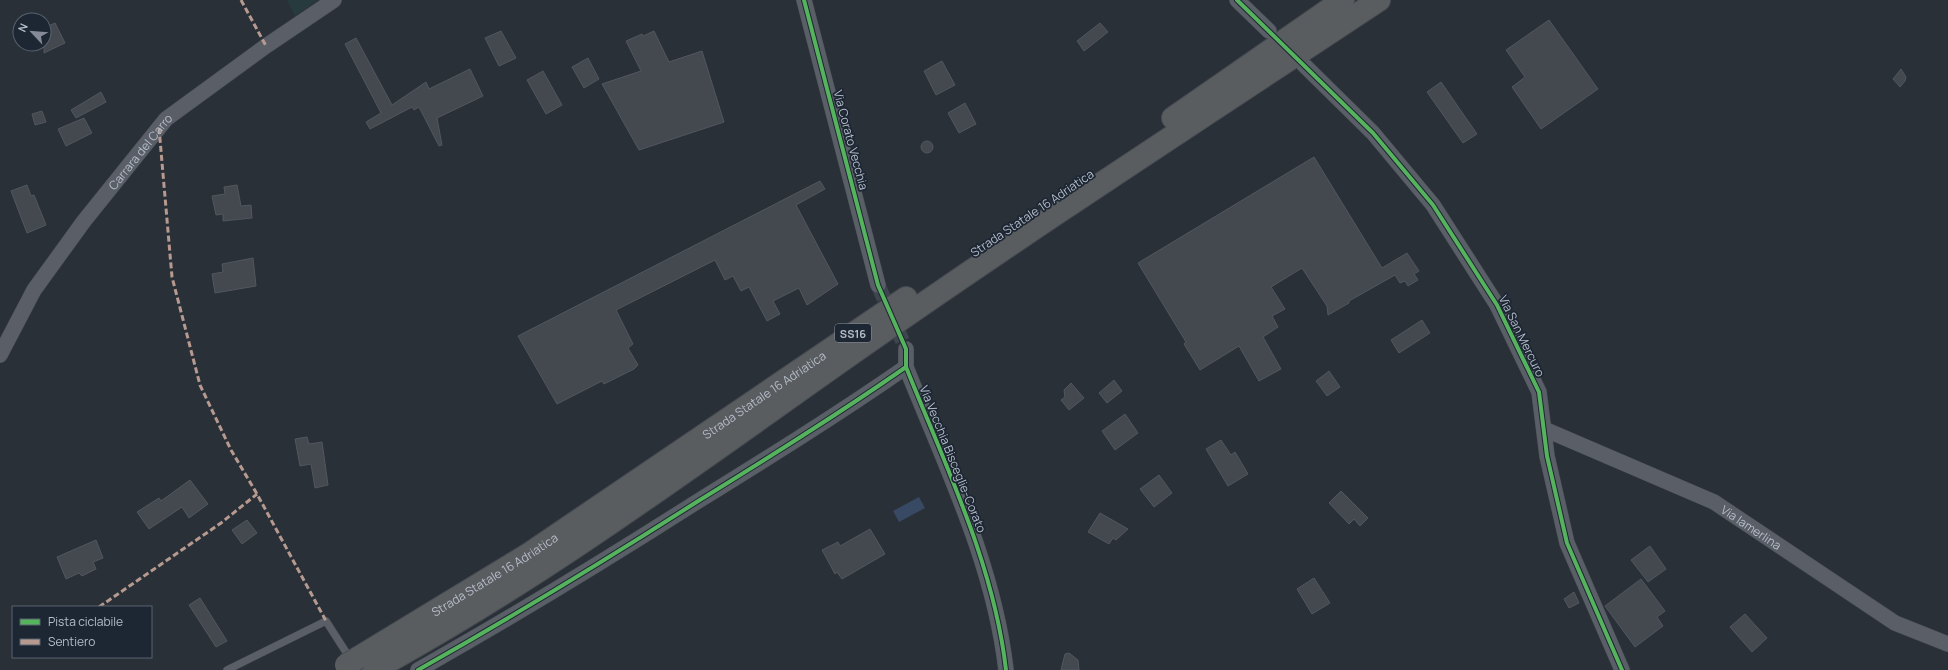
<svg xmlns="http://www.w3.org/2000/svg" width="1948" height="670" viewBox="0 0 1948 670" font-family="Manrope,sans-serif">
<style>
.green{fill:#273a3e}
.water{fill:#384963}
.building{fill:#444950;stroke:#52575f}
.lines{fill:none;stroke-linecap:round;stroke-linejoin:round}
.street-tunnel{stroke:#3f454e;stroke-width:15;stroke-dasharray:15 8;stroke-linecap:butt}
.lane-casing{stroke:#484c53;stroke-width:8}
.street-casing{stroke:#484c53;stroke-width:16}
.highway-casing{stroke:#474c53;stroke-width:24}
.lane{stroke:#5a5e66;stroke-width:7}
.street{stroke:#5a5e66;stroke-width:15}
.highway{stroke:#5a5d60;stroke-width:22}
.highway-bridge-casing{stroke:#474c53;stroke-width:24;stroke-linecap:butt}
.highway-bridge{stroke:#5a5d60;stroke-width:22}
.quiet{stroke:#b69a8f;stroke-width:3;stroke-dasharray:6 3;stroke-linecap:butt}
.cycleway-casing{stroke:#1d2633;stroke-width:6}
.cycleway{stroke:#56b35d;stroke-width:4}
.labels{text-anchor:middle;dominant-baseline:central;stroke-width:3.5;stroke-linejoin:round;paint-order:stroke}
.shield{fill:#1d2633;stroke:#878f9c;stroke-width:1}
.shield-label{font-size:11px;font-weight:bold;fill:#b4bcc9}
.street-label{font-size:12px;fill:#b4bcc9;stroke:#1d2633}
</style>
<rect width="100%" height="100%" fill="#2a3038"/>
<path class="green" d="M 287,0 L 318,0 L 295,16 Z"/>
<path class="water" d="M 919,497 L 925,508 L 899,522 L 893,511 Z"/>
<g class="building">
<path d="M 1549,20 L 1598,89 L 1541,129 L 1512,87 L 1525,77 L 1506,50 Z"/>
<path d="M 55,23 L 65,43 L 44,53 L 44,28 Z"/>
<path d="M 1100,23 L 1108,32 L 1084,51 L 1077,41 Z"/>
<path d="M 501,31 L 516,58 L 499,66 L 485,38 Z"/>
<path d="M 654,31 L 669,62 L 702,51 L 724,122 L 639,150 L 602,84 L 641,71 L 626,41 L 642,34 L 643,36 Z"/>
<path d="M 356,38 L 392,105 L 426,82 L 429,89 L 470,69 L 483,96 L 437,118 L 442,145 L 439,146 L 419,107 L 414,110 L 412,107 L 370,129 L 366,122 L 381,113 L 345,44 Z"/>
<path d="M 588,58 L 599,79 L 584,88 L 572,67 Z"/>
<path d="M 942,61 L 955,85 L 936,95 L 924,71 Z"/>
<path d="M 1901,69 L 1906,77 L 1905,81 L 1900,87 L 1893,79 Z"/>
<path d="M 543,71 L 562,105 L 546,114 L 527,80 Z"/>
<path d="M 1441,82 L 1477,134 L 1463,143 L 1427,92 Z"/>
<path d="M 101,92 L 106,102 L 76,118 L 71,110 Z"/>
<path d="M 965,103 L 976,124 L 959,133 L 948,113 Z"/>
<path d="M 42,111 L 46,122 L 35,125 L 32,114 Z"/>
<path d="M 84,118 L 92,133 L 66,146 L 58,129 Z"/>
<circle cx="927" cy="147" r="6"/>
<path d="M 1314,157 L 1382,268 L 1407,253 L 1419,271 L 1414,274 L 1418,280 L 1408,286 L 1405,281 L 1400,283 L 1395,275 L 1349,301 L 1349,303 L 1328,315 L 1327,306 L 1302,268 L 1271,287 L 1285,309 L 1272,316 L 1278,327 L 1263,337 L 1281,369 L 1259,381 L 1239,346 L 1200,370 L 1184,344 L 1186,342 L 1138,263 Z"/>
<path d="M 820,181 L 825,189 L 796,205 L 838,284 L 807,305 L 799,288 L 773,301 L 780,314 L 767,321 L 749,287 L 741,291 L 733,276 L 725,280 L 715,260 L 616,310 L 633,344 L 628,348 L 638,365 L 634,369 L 604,384 L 602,381 L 557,404 L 518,336 Z"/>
<path d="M 27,185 L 31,196 L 34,195 L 46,225 L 27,233 L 11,191 Z"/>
<path d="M 237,185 L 241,206 L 251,205 L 252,218 L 223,221 L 223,214 L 216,215 L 212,196 L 225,194 L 224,187 Z"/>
<path d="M 253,258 L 256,286 L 215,293 L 212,274 L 223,272 L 222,264 Z"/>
<path d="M 1422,320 L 1430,333 L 1399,353 L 1391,340 Z"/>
<path d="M 1329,371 L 1340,387 L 1327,396 L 1316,381 Z"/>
<path d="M 1114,380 L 1122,391 L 1107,403 L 1099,393 Z"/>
<path d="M 1071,383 L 1084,398 L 1069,410 L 1061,400 L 1065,397 L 1064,390 Z"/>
<path d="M 1125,414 L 1138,433 L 1115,450 L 1102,431 Z"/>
<path d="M 307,437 L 309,444 L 322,442 L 328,485 L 315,488 L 311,464 L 300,466 L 295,439 Z"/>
<path d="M 1221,440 L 1231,455 L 1235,452 L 1248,474 L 1228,486 L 1206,449 Z"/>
<path d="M 1159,475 L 1172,493 L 1154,507 L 1140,489 Z"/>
<path d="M 190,480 L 208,504 L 189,518 L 182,507 L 149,529 L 137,512 L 159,498 L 161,501 Z"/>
<path d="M 1341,491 L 1368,518 L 1360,526 L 1354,519 L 1349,524 L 1329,503 Z"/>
<path d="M 1100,513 L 1128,529 L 1116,540 L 1113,538 L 1109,544 L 1088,532 Z"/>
<path d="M 247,520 L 257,533 L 242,544 L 232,530 Z"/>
<path d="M 870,529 L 885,554 L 842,579 L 837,572 L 835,574 L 822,550 L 838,542 L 840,546 Z"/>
<path d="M 96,540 L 103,558 L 93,562 L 96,569 L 82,576 L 79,573 L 66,579 L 57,557 Z"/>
<path d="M 1650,546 L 1666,569 L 1648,582 L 1631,560 Z"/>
<path d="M 1314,578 L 1330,603 L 1312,614 L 1297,589 Z"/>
<path d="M 1641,579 L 1665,611 L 1657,617 L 1663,626 L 1635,647 L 1605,606 Z"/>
<path d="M 1574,592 L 1579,603 L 1569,608 L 1564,599 Z"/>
<path d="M 200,598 L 227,641 L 216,647 L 189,605 Z"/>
<path d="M 1745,614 L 1767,638 L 1752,652 L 1730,627 Z"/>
<path d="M 1069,653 L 1078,660 L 1079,670 L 1061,670 L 1065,654 Z"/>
</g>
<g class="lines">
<path class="street-tunnel" d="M 878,285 L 906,349"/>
<g class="lane-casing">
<path id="lane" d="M 227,670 L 326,621 L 351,660"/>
</g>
<g class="street-casing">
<g id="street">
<path d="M 804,0 L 878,285"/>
<path d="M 1237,0 L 1269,31"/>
<path d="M 1303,64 L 1373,133 L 1433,205 L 1497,305 L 1539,392 L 1547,456 L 1567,543 L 1622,670"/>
<path d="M 906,349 L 906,367 C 945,465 994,564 1006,670"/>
<path id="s1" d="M 0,355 L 34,290 L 84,221 L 166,119 L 266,46 L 334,0"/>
<path id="s2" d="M 1544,429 L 1714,502 L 1895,623 L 1948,644"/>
<path d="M 418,670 C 512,617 604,561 695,503 C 766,459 837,415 906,367"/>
</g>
</g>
<g class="highway-casing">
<g id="highway">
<path d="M 1173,118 L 1343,0"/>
<path id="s3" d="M 358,658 L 529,554 L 906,298"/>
<path d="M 373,670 C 546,576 704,457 864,345 C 1034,226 1207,114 1379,0"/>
</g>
</g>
<use href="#lane" class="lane"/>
<use href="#street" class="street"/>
<use href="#highway" class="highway"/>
<g class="highway-bridge-casing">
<path id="highway-bridge" d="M 346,665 L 358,658"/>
</g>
<use href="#highway-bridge" class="highway-bridge"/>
<g class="quiet">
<path d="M 241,0 L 266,46"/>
<path d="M 159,128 L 172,277 L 200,385 L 231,450 L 257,494 L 326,621"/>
<path d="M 99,607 L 221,523 L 257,494"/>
</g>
<g class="cycleway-casing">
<g id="cycleway">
<path d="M 804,0 L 878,285 L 906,349 L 906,367 C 945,465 994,564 1006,670"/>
<path d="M 1237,0 L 1373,133 L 1433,205 L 1497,305 L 1539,392 L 1547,456 L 1567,543 L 1622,670"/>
<path d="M 418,670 C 512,617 604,561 695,503 C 766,459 837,415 906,367"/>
</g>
</g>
<use href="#cycleway" class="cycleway"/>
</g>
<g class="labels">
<rect class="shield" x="835" y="324" width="36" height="18" rx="3"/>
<g class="shield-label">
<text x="853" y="333">SS16</text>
</g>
<g class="street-label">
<text transform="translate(851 140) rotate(75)">Via Corato Vecchia</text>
<text stroke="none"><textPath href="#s1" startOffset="248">Carrara del Carro</textPath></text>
<text transform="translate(1032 213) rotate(-34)">Strada Statale 16 Adriatica</text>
<text transform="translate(1522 336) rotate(64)">Via San Mercuro</text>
<text stroke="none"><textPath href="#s3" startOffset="484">Strada Statale 16 Adriatica</textPath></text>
<text transform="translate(953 459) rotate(68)">Via Vecchia Bisceglie-Corato</text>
<text stroke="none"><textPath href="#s2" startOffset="230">Via lamerlina</textPath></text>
<text stroke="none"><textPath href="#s3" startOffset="160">Strada Statale 16 Adriatica</textPath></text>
</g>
</g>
<rect x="12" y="606" width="140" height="52" fill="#1d2633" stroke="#59626f"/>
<rect x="20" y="619" width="20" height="6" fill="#56b35d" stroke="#59626f"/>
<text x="48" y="626" font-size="12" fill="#b4bcc9">Pista ciclabile</text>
<rect x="20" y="639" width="20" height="6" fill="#b69a8f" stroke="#59626f"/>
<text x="48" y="646" font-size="12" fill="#b4bcc9">Sentiero</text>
<g transform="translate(32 32) rotate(296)"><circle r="19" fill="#1d2633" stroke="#59626f"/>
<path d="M0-3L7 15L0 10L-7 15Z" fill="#848b96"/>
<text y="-6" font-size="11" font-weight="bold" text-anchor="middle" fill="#b4bcc9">N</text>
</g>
</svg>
